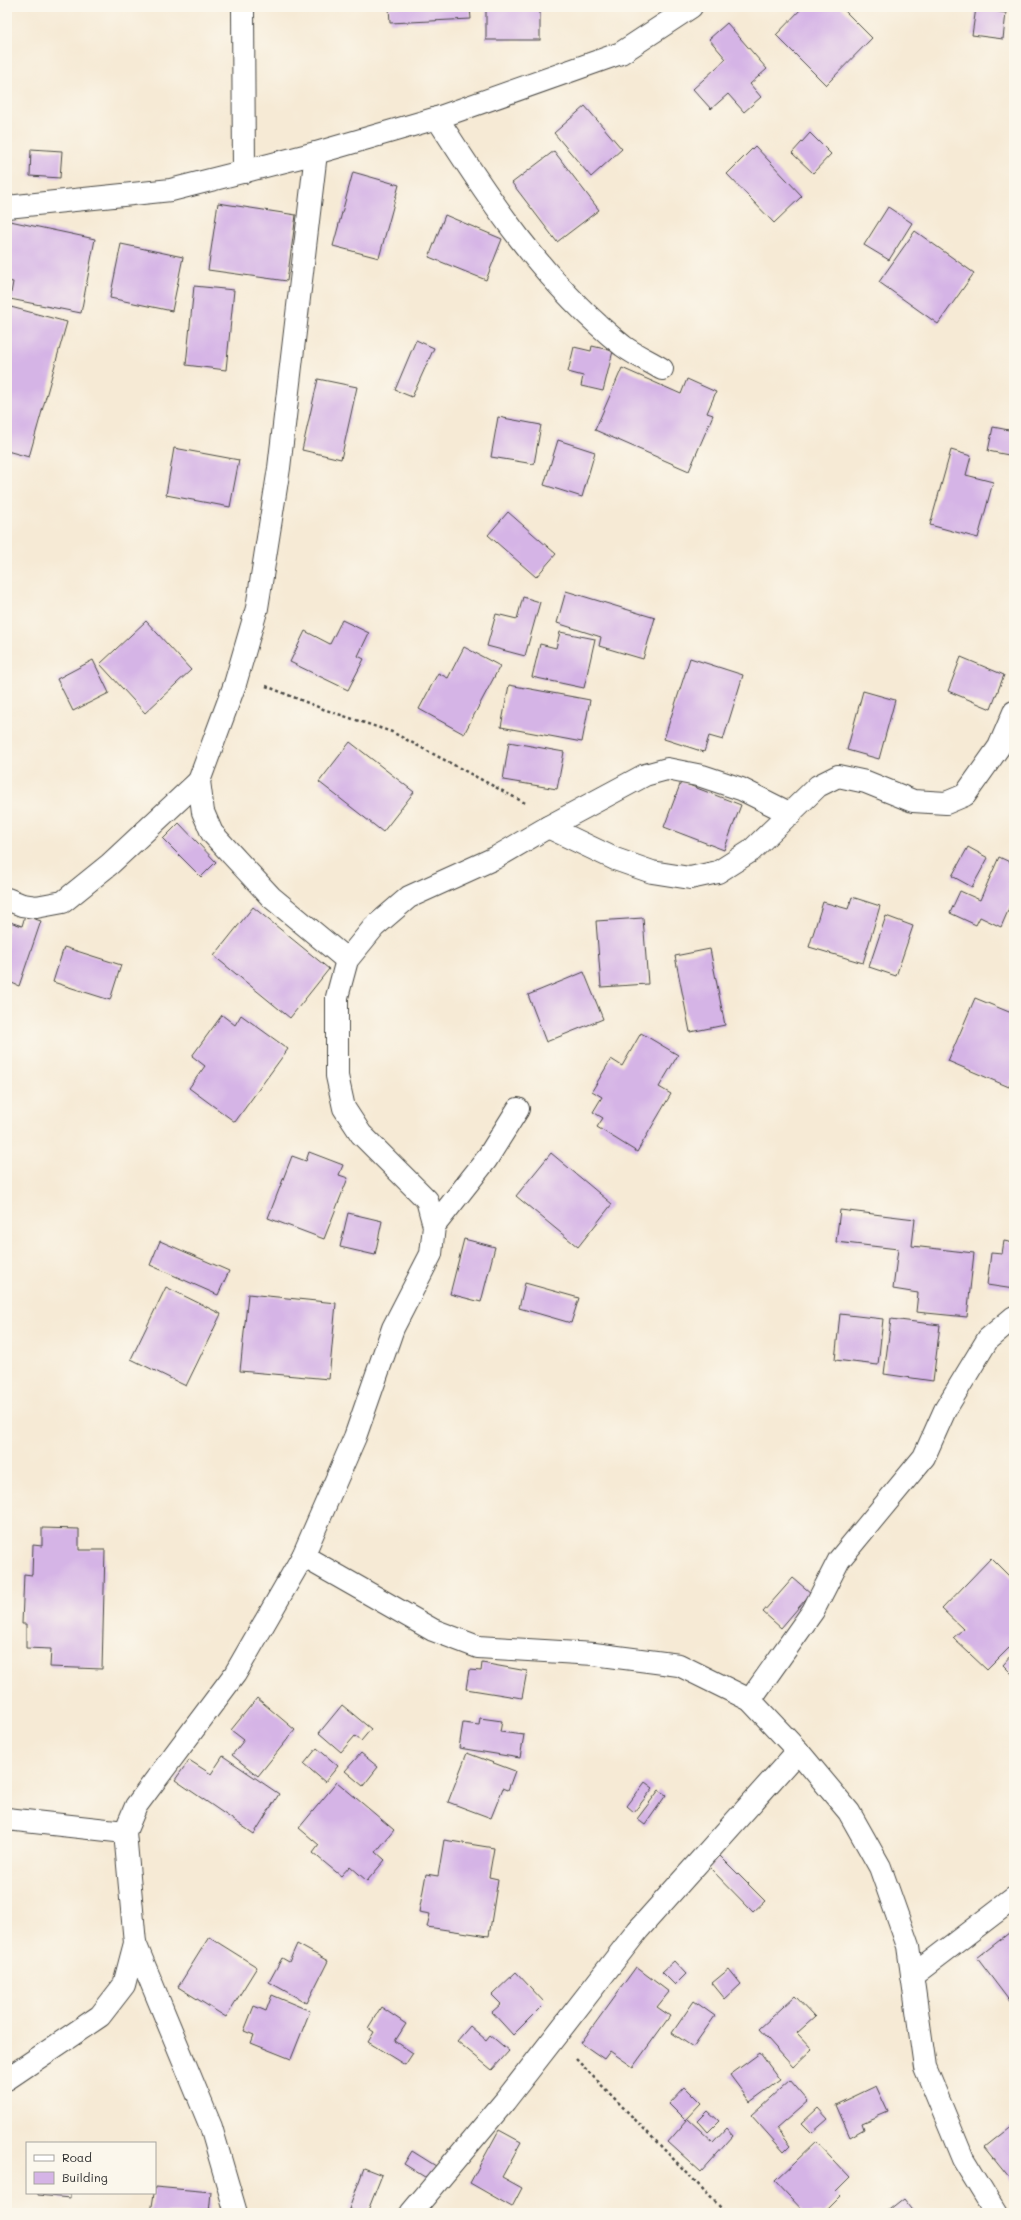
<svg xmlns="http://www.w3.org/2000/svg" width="1021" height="2220" viewBox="0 0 1021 2220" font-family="Mali,sans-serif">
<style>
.building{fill:#d5b4e6}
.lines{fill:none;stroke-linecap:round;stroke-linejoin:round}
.street-casing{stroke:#494844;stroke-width:24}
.path{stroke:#494844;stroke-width:2.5;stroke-dasharray:3 3;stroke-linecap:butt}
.street{stroke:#fff;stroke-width:22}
</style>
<rect width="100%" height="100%" fill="#fbf7ec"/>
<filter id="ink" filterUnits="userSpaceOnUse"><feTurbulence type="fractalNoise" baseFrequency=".025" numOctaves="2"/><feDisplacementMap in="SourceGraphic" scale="8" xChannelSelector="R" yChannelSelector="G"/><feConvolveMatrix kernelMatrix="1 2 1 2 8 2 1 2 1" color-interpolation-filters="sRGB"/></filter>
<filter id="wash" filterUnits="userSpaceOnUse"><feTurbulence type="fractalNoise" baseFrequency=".012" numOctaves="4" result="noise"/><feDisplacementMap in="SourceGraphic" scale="16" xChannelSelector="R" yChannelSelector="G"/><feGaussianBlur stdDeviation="0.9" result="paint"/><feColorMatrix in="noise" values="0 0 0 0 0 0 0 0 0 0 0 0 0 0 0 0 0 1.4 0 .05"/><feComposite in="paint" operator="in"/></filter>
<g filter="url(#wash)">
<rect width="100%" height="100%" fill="#f6ead5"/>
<g id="blocks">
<g class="building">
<path d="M 389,7 L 470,7 L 471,19 L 390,23 Z"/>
<rect x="486" y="7" width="54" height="33"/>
<path d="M 803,7 L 841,7 L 872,38 L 826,85 L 776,35 Z"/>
<path d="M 976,8 L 1006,13 L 1003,39 L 972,35 Z"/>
<path d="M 727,23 L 767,69 L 750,84 L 761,97 L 744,112 L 728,94 L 711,109 L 693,89 L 726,59 L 709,39 Z"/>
<path d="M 585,106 L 622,149 L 591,177 L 554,133 Z"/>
<path d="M 810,133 L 831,154 L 813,173 L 792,153 Z"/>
<path d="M 755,146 L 802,196 L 774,223 L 727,174 Z"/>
<path d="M 31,149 L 62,151 L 60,178 L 30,176 Z"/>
<path d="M 554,151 L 599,210 L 557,242 L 512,183 Z"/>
<path d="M 353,172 L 399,185 L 379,258 L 333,246 Z"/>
<path d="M 218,203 L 296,215 L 287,281 L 208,270 Z"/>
<path d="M 888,207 L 912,223 L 889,260 L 864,245 Z"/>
<path d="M 445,215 L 502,239 L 486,280 L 429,257 Z"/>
<path d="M 10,221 L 95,239 L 81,313 L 10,299 L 13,282 L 7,281 L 7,234 Z"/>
<path d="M 915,231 L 974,273 L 938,324 L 879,282 Z"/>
<path d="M 121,244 L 183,257 L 172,311 L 110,298 Z"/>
<path d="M 194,286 L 234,290 L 226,370 L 186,365 Z"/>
<path d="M 7,306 L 67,322 L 29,457 L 7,451 Z"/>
<path d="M 416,340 L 434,348 L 412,397 L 395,390 Z"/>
<path d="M 592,346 L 613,351 L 603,391 L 581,386 L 583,376 L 568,372 L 574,347 L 591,351 Z"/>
<path d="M 622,368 L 681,394 L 687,379 L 716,392 L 707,413 L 713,415 L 689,471 L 595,430 Z"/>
<path d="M 318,379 L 357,387 L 341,459 L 302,450 Z"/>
<path d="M 498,417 L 541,425 L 534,464 L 491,457 Z"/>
<path d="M 993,427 L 1014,431 L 1014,456 L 988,451 Z"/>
<path d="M 558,440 L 595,452 L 582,497 L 544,485 Z"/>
<path d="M 174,448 L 239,460 L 230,507 L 166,495 Z"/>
<path d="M 951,450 L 971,456 L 966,475 L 993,482 L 978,538 L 930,525 Z"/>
<path d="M 508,512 L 556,554 L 536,577 L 488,535 Z"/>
<path d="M 566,591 L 655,618 L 643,659 L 599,646 L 601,637 L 557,623 Z"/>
<path d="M 523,597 L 540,602 L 525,656 L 487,646 L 496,614 L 517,619 Z"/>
<path d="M 342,620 L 369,633 L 358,656 L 364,659 L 348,690 L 290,662 L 305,631 L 330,644 Z"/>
<path d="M 146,621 L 191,670 L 145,713 L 100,664 Z"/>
<path d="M 560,632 L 595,639 L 584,688 L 532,677 L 540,644 L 556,648 Z"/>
<path d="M 464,647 L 500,666 L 464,734 L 419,709 L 438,673 L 448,678 Z"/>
<path d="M 961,657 L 1004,675 L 991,709 L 948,691 Z"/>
<path d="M 690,658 L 743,675 L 723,740 L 709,736 L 704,752 L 664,739 Z"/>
<path d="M 93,660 L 109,693 L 73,711 L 57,679 Z"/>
<path d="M 509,685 L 590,700 L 582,742 L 501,727 Z"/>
<path d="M 863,691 L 895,700 L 879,759 L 847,750 Z"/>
<path d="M 350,742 L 414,792 L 383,832 L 319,782 Z"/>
<path d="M 509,742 L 564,752 L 557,789 L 503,780 Z"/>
<path d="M 681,782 L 741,805 L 724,850 L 664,827 Z"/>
<path d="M 179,823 L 216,862 L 201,877 L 163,839 Z"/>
<path d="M 968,847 L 988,858 L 972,887 L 952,876 Z"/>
<path d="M 999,857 L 1014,864 L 1014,897 L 1001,927 L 980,917 L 976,925 L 950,913 L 960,891 L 980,900 Z"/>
<path d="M 852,897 L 880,906 L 863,963 L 809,947 L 823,902 L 848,909 Z"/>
<path d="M 253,907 L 329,969 L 290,1018 L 214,956 Z"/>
<path d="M 25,916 L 41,921 L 19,986 L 7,981 L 7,921 L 22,926 Z"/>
<path d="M 886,916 L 913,926 L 896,976 L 869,967 Z"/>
<path d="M 643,918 L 648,984 L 601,987 L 596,921 Z"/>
<path d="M 64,947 L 121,965 L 110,1000 L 53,982 Z"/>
<path d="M 710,949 L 725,1025 L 690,1032 L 675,956 Z"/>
<path d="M 584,972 L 603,1019 L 546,1042 L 528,995 Z"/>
<path d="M 975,998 L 1014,1014 L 1014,1075 L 1009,1087 L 948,1061 Z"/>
<path d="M 222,1015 L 235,1025 L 241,1015 L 288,1049 L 235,1122 L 189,1088 L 205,1066 L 192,1056 Z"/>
<path d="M 641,1033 L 678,1055 L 659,1087 L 671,1094 L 637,1152 L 597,1127 L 603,1118 L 593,1112 L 602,1097 L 592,1091 L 611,1059 L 622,1066 Z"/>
<path d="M 309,1152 L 343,1165 L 339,1175 L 348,1178 L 324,1239 L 268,1218 L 292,1156 L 306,1161 Z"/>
<path d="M 551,1153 L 612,1204 L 578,1247 L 516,1196 Z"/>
<path d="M 840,1210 L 915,1219 L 912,1246 L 974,1253 L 967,1317 L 916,1312 L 918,1293 L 893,1289 L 898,1249 L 836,1242 Z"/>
<path d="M 348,1213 L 382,1221 L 375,1255 L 340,1247 Z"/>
<path d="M 464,1239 L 495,1247 L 481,1302 L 450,1294 Z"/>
<path d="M 160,1241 L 229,1271 L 218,1295 L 150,1265 Z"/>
<path d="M 1004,1241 L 1014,1243 L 1014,1289 L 987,1285 L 991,1253 L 1002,1254 Z"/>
<path d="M 525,1283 L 579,1298 L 571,1323 L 519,1308 Z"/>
<path d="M 166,1287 L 221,1314 L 186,1386 L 131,1359 Z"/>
<path d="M 248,1294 L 336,1303 L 329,1379 L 240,1371 Z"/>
<path d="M 840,1314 L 883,1319 L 878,1365 L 835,1360 Z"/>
<path d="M 891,1319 L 940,1325 L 933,1381 L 884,1374 Z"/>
<path d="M 42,1528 L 79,1529 L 79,1550 L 105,1550 L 102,1669 L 50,1667 L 51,1649 L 26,1648 L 26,1624 L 22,1624 L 24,1574 L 32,1575 L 33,1545 L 42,1546 Z"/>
<path d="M 991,1558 L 1014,1581 L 1014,1643 L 987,1670 L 953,1638 L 963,1629 L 942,1609 Z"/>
<path d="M 793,1578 L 811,1593 L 781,1628 L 763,1612 Z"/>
<path d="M 1014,1653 L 1014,1676 L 1003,1665 Z"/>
<path d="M 482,1663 L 527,1671 L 522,1698 L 466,1689 L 469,1670 L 481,1671 Z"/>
<path d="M 257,1698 L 295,1730 L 258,1776 L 232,1755 L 244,1740 L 231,1730 Z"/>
<path d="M 342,1705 L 371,1729 L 361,1741 L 355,1736 L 341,1752 L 319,1733 Z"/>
<path d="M 480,1718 L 502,1721 L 500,1732 L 524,1735 L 520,1758 L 459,1748 L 463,1723 L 479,1725 Z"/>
<path d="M 317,1748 L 338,1766 L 325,1782 L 304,1764 Z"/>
<path d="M 361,1753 L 378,1767 L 363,1786 L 345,1771 Z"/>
<path d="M 467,1753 L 515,1771 L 508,1790 L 503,1788 L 491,1818 L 448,1802 Z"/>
<path d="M 223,1756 L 279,1794 L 254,1834 L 175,1780 L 189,1760 L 211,1774 Z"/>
<path d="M 337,1782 L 394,1830 L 376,1852 L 385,1860 L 367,1881 L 350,1866 L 341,1876 L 313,1853 L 319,1845 L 299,1828 Z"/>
<path d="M 645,1782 L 653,1788 L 634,1812 L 627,1806 Z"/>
<path d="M 659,1790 L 666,1795 L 645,1825 L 637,1819 Z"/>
<path d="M 444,1840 L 494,1848 L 489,1877 L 498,1879 L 489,1936 L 427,1927 L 430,1914 L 419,1912 L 426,1874 L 438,1876 Z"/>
<path d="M 720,1856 L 765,1901 L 753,1912 L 709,1867 Z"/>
<path d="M 1014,1929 L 1014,2007 L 977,1958 Z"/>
<path d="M 209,1937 L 257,1967 L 226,2017 L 178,1987 Z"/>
<path d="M 297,1944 L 328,1961 L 307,2003 L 269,1982 L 282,1958 L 289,1962 Z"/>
<path d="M 674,1961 L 686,1974 L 675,1985 L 662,1972 Z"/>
<path d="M 636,1967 L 669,1992 L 657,2007 L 670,2016 L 633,2067 L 610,2051 L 604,2059 L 581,2043 Z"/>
<path d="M 729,1969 L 741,1984 L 725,1999 L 712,1983 Z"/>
<path d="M 516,1972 L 545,2003 L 513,2035 L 492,2012 L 501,2004 L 492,1995 Z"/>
<path d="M 272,1995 L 310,2011 L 291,2059 L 251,2043 L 254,2035 L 244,2031 L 254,2006 L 266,2011 Z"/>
<path d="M 795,1996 L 815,2017 L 797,2033 L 812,2049 L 793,2067 L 759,2029 Z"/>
<path d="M 694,2001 L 715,2016 L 693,2047 L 672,2033 Z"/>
<path d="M 381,2007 L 406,2024 L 395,2041 L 413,2053 L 405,2065 L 368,2042 L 374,2032 L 368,2028 Z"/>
<path d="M 470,2026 L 486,2040 L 490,2035 L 509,2051 L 492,2070 L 457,2041 Z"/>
<path d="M 760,2053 L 780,2080 L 750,2102 L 730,2075 Z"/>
<path d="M 790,2080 L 808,2101 L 776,2129 L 790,2146 L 784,2152 L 751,2115 Z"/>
<path d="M 876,2086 L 888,2112 L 862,2123 L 864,2129 L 850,2137 L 836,2105 Z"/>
<path d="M 685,2087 L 701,2103 L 685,2120 L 669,2104 Z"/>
<path d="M 818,2108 L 828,2119 L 812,2133 L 802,2123 Z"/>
<path d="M 708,2111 L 719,2121 L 708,2132 L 698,2121 Z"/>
<path d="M 688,2119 L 713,2142 L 726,2128 L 733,2136 L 701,2172 L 668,2142 Z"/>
<path d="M 1014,2124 L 1014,2183 L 985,2147 Z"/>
<path d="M 499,2130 L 521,2142 L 502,2177 L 522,2188 L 512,2207 L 470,2183 Z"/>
<path d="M 816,2142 L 850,2178 L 836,2192 L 840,2196 L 823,2213 L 805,2213 L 775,2181 Z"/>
<path d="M 412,2151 L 436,2166 L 428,2179 L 404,2164 Z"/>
<path d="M 364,2168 L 382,2175 L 367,2213 L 360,2213 L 349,2209 Z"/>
<path d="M 155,2187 L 211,2192 L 209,2213 L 151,2213 Z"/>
<path d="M 38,2193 L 70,2193 L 70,2198 L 38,2195 Z"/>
<path d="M 904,2198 L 916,2213 L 885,2213 Z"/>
</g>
</g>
</g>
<g filter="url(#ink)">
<use href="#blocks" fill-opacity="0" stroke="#494844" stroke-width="1"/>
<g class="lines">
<g class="street-casing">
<g id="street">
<path d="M 243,7 L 244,172"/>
<path d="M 437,118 C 490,201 545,284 623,346 C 635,355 649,361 662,369"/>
<path d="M 316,153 L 279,468 L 257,608 L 235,684 L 199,781 L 203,812 L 212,833 L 271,897 L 347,960"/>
<path d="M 7,207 L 171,190 L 316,153 L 437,118 L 621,53 L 691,7"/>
<path d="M 548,827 L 615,859 L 652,872 L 690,878 L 718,872 L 751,851 L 818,786 L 838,776 L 866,782 L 913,801 L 946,803 L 965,795 L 999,747 L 1014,712"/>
<path d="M 7,899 L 22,905 L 36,907 L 63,902 L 110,864 L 199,781"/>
<path d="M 434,1226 L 486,1160 L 518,1109"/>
<path d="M 303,1556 L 433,1630 L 478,1647 L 594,1654 L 679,1665 L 750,1700 L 798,1751 L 849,1812 L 880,1867 L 908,1946 L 925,2067 L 963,2159 L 996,2213"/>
<path d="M 750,1700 L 813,1611 L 839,1560 L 924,1457 L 945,1410 L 988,1339 L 1014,1317"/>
<path d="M 7,1819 L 125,1832"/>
<path d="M 135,1943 L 211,2127 L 236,2213"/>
<path d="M 912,1976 L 1014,1898"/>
<path d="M 7,2079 L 100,2016 L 124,1985 L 135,1943 L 125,1832 L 136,1806 L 235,1674 L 303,1556 L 355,1437 L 393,1328 L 431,1254 L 434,1226 L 427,1200 L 361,1134 L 344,1108 L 337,1076 L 337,997 L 347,960 L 374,927 L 409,897 L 495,858 L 548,827 L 645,775 L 667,769 L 702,776 L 741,789 L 791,814"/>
<path d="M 411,2213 L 505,2101 L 638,1930 L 798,1751"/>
</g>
</g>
<g class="path">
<path d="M 266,686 L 323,709 L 392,732 L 527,804"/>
<path d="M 576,2059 L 726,2213"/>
</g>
<use href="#street" class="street"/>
</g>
</g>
<rect width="1021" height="2220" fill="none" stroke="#fbf7ec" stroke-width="24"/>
<rect x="26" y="2142" width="130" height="52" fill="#fbf7ec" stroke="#a8a59f"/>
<rect x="34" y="2155" width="20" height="6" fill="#ffffff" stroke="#a8a59f"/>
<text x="62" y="2162" font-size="12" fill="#2b2b2b">Road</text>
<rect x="34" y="2172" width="20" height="12" fill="#d5b4e6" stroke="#a8a59f"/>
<text x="62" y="2182" font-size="12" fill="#2b2b2b">Building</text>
</svg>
